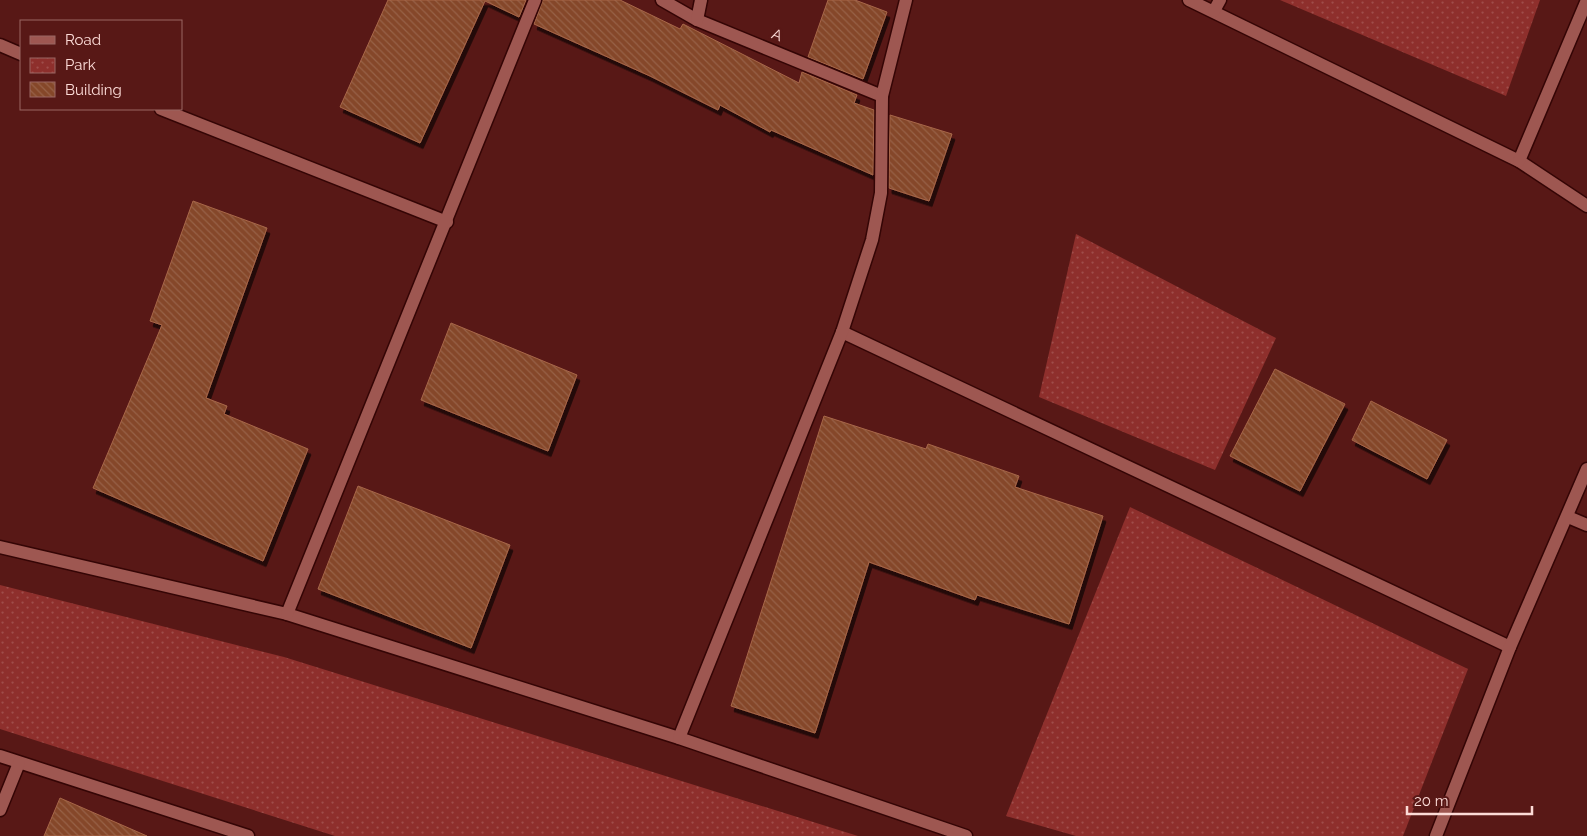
<svg xmlns="http://www.w3.org/2000/svg" width="1587" height="836" viewBox="0 0 1587 836" font-family="Raleway,sans-serif">
<style>
.park{fill:url(#park-dots)}
.building{fill:url(#building-back-hatch);stroke:#a86749;filter:url(#shadow)}
.lines{fill:none;stroke-linecap:round;stroke-linejoin:round}
.minor-casing{stroke:#340505;stroke-width:15}
.minor{stroke:#9e5751;stroke-width:12}
.labels{text-anchor:middle;dominant-baseline:central;stroke-width:5;stroke-linejoin:round;paint-order:stroke}
.street-label{font-size:15px;fill:#fcdbd7;stroke:#581816}
</style>
<defs>
<pattern id="park-dots" width="8" height="8" patternUnits="userSpaceOnUse" patternTransform="scale(1.25)"><rect width="8" height="8" fill="#8e2f2c"/><path d="M2 2h.1M6 6h.1" fill="none" stroke="#9f4d4a" stroke-width="1.8" stroke-linecap="round"/></pattern>
<pattern id="building-back-hatch" width="6" height="6" patternUnits="userSpaceOnUse" patternTransform="scale(1.25)"><rect width="6" height="6" fill="#854729"/><path d="M-1 5l2 2M0 0l6 6M5-1l2 2" fill="none" stroke="#976147"/></pattern>
<filter id="shadow"><feDropShadow dx="3" dy="5.5" stdDeviation="0" flood-color="#0009"/></filter>
</defs>
<rect width="100%" height="100%" fill="#581816"/>
<g class="park">
<path d="M 1280,0 L 1540,0 L 1506,96 Z"/>
<path d="M 1076,234 L 1276,338 L 1215,470 L 1039,397 Z"/>
<path d="M 1130,507 L 1468,669 L 1403,836 L 1076,836 L 1006,816 Z"/>
<path d="M 0,585 L 284,657 L 858,836 L 335,836 L 0,729 Z"/>
</g>
<g class="building">
<path d="M 388,0 L 526,0 L 519,17 L 485,1 L 420,143 L 340,107 Z"/>
<path d="M 543,0 L 620,0 L 680,29 L 683,24 L 799,83 L 802,72 L 857,95 L 854,103 L 874,110 L 873,175 L 771,130 L 770,132 L 720,105 L 718,110 L 650,76 L 534,24 Z"/>
<path d="M 828,0 L 855,0 L 887,12 L 863,79 L 808,57 Z"/>
<path d="M 890,115 L 952,134 L 929,201 L 889,188 Z"/>
<path d="M 193,201 L 267,228 L 206,398 L 227,406 L 224,414 L 308,449 L 263,561 L 93,488 L 162,325 L 150,321 Z"/>
<path d="M 451,323 L 577,375 L 548,451 L 421,400 Z"/>
<path d="M 1275,369 L 1345,404 L 1300,491 L 1230,456 Z"/>
<path d="M 1371,401 L 1447,440 L 1427,479 L 1352,440 Z"/>
<path d="M 824,416 L 926,449 L 928,444 L 1019,476 L 1015,487 L 1103,516 L 1069,624 L 977,595 L 975,600 L 869,562 L 815,733 L 731,706 Z"/>
<path d="M 358,486 L 510,545 L 471,648 L 318,589 Z"/>
<path d="M 60,798 L 147,836 L 44,836 Z"/>
</g>
<g class="lines">
<g class="minor-casing">
<g id="minor">
<path d="M 662,0 L 697,20 L 882,96"/>
<path d="M 1189,0 L 1519,161 L 1587,206"/>
<path d="M 1214,11 L 1220,0"/>
<path d="M 697,20 L 701,0"/>
<path d="M 0,45 L 21,54"/>
<path d="M 161,109 L 447,222"/>
<path d="M 1519,161 L 1587,0"/>
<path d="M 842,332 L 1510,647"/>
<path d="M 1568,517 L 1587,525"/>
<path d="M 0,547 L 287,614 L 679,738 L 966,836"/>
<path d="M 287,614 L 535,0"/>
<path d="M 679,738 L 842,332 L 872,240 L 881,193 L 882,96 L 906,0"/>
<path d="M 0,756 L 248,836"/>
<path d="M 0,810 L 19,763"/>
<path d="M 1436,836 L 1510,647 L 1587,469"/>
</g>
</g>
<use href="#minor" class="minor"/>
</g>
<g class="labels">
<g class="street-label">
<text transform="translate(777 35) rotate(22)">A</text>
</g>
</g>
<rect x="20" y="20" width="162" height="90" fill="#581816" stroke="#9a6663"/>
<rect x="30" y="36" width="25" height="8" fill="#9e5751" stroke="#9a6663"/>
<text x="65" y="45" font-size="15" fill="#fcdbd7">Road</text>
<rect x="30" y="58" width="25" height="15" fill="url(#park-dots)" stroke="#9a6663"/>
<text x="65" y="70" font-size="15" fill="#fcdbd7">Park</text>
<rect x="30" y="82" width="25" height="15" fill="url(#building-back-hatch)" stroke="#9a6663"/>
<text x="65" y="95" font-size="15" fill="#fcdbd7">Building</text>
<path d="M1407 806v8h125v-8" fill="none" stroke="#fcdbd7" stroke-width="2.5"/>
<text x="1414" y="806" font-size="15" fill="#fcdbd7" stroke="#581816" stroke-width="4" paint-order="stroke">20 m</text>
</svg>
